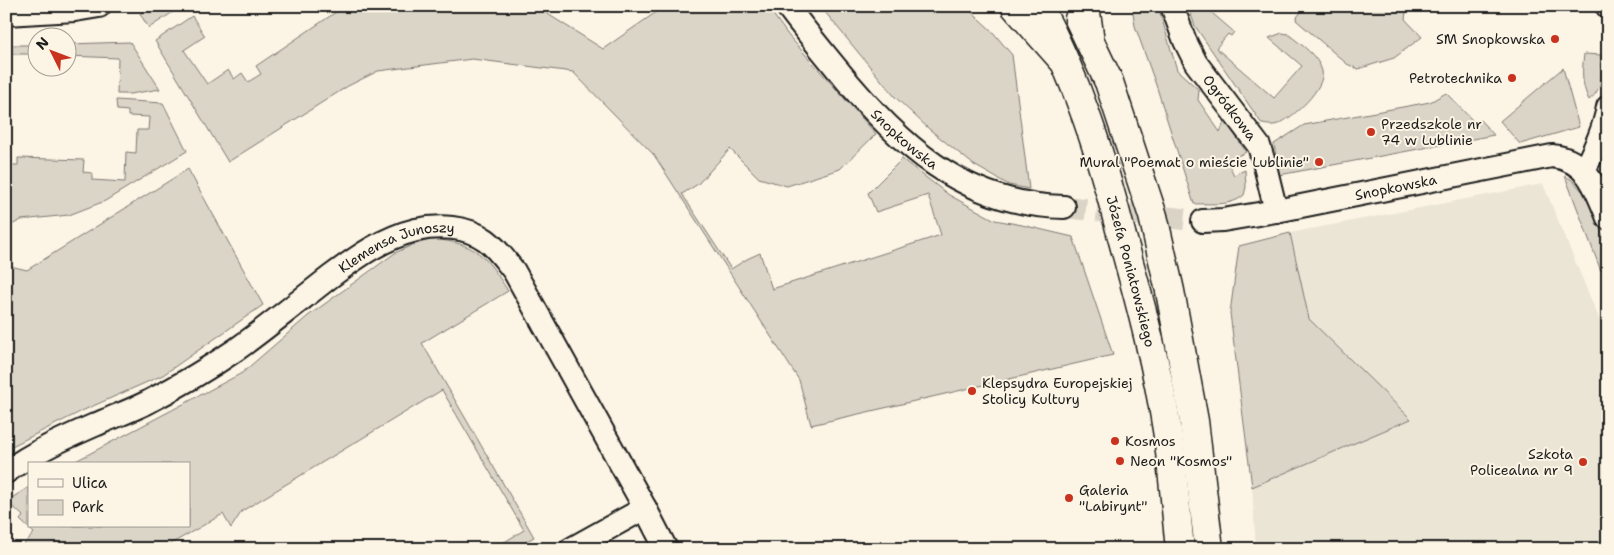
<svg xmlns="http://www.w3.org/2000/svg" width="1614" height="555" viewBox="0 0 1614 555" font-family="'Shantell Sans',sans-serif">
<style>
.built{fill:#ebe5d6}
.green{fill:#dbd5c8;stroke:#7c7872}
.lines{fill:none;stroke-linecap:round;stroke-linejoin:round}
.street-tunnel{stroke:#dad4c7;stroke-width:22;stroke-dasharray:22 11;stroke-linecap:butt}
.street-casing{stroke:#1c1c1c;stroke-width:26}
.secondary-casing{stroke:#1c1c1c;stroke-width:31}
.primary-casing{stroke:#1c1c1c;stroke-width:31}
.street{stroke:#fcf5e5;stroke-width:22}
.secondary{stroke:#fcf5e5;stroke-width:28}
.primary{stroke:#fcf5e5;stroke-width:28}
.poi-dot{fill:#c8321e;stroke:#fcf5e5;stroke-width:2}
.labels{text-anchor:middle;dominant-baseline:central;stroke-width:4;stroke-linejoin:round;paint-order:stroke}
.poi-label{font-size:14px;fill:#1c1c1c;stroke:#fcf5e5;text-anchor:start}
.street-label{font-size:14px;fill:#1c1c1c;stroke:#fcf5e5}
</style>
<rect width="100%" height="100%" fill="#fcf5e5"/>
<filter id="ink" filterUnits="userSpaceOnUse"><feTurbulence type="fractalNoise" baseFrequency=".02" numOctaves="2"/><feDisplacementMap in="SourceGraphic" scale="10" xChannelSelector="R" yChannelSelector="G"/><feConvolveMatrix kernelMatrix="1 2 1 2 8 2 1 2 1" color-interpolation-filters="sRGB"/></filter>
<g filter="url(#ink)">
<path class="built" d="M 1543,184 L 1608,340 L 1608,549 L 1256,549 L 1252,487 L 1411,419 L 1309,319 L 1290,233 Z"/>
<g class="green">
<path d="M 153,6 L 182,6 L 149,28 L 140,14 Z"/>
<path d="M 345,6 L 410,6 L 414,11 L 420,6 L 441,6 L 442,7 L 452,6 L 455,11 L 463,6 L 535,6 L 603,49 L 665,6 L 767,6 L 788,35 L 876,134 L 840,169 L 787,186 L 759,178 L 730,149 L 698,184 L 682,194 L 731,269 L 747,259 L 760,253 L 772,289 L 941,235 L 928,195 L 876,212 L 868,193 L 902,159 L 949,195 L 995,220 L 1022,225 L 1073,237 L 1113,355 L 811,425 L 799,380 L 654,155 L 573,72 L 472,59 L 378,71 L 348,86 L 228,162 L 155,41 L 192,16 L 205,36 L 184,50 L 207,84 L 228,70 L 234,79 L 242,73 L 248,82 L 261,74 L 256,66 Z"/>
<path d="M 820,6 L 964,6 L 966,7 L 992,31 L 1012,55 L 1029,189 L 1009,185 L 974,165 L 929,129 L 895,97 Z"/>
<path d="M 1132,6 L 1158,6 L 1177,70 L 1199,90 L 1198,100 L 1220,132 L 1225,120 L 1246,152 L 1227,161 L 1234,175 L 1245,170 L 1246,187 L 1244,195 C 1231,207 1211,203 1194,204 L 1156,85 L 1135,26 Z"/>
<path d="M 1188,6 L 1204,6 L 1234,32 L 1231,36 L 1228,34 L 1216,48 L 1274,98 L 1302,66 L 1269,38 L 1282,33 L 1288,34 C 1300,44 1318,55 1322,71 C 1326,88 1293,118 1278,124 C 1272,126 1268,125 1262,124 L 1195,26 Z"/>
<path d="M 1306,6 L 1407,6 L 1405,19 L 1422,37 L 1394,58 L 1358,69 L 1347,64 L 1296,20 L 1297,17 Z"/>
<path d="M 130,42 L 160,89 L 130,94 L 117,94 L 118,58 L 68,56 L 68,44 Z"/>
<rect x="6" y="45" width="31" height="9"/>
<path d="M 1584,54 L 1601,55 C 1602,71 1604,89 1589,100 C 1581,84 1582,71 1584,54 Z"/>
<path d="M 1563,68 L 1579,127 L 1520,144 L 1500,121 Z"/>
<path d="M 1446,93 L 1476,124 L 1480,120 L 1494,135 L 1279,175 L 1274,144 L 1304,125 L 1430,102 Z"/>
<path d="M 116,100 L 163,103 L 187,151 L 105,201 L 69,215 L 21,220 L 6,228 L 6,165 L 18,165 L 18,158 L 84,160 L 83,172 L 92,173 L 92,180 L 125,182 L 126,152 L 136,153 L 137,130 L 148,130 L 149,117 L 128,116 L 128,111 L 117,110 Z"/>
<path d="M 188,169 L 263,305 L 163,375 L 84,410 L 12,446 L 6,451 L 6,265 L 27,270 Z"/>
<path d="M 1565,176 L 1572,180 L 1585,194 L 1593,210 L 1608,249 L 1608,269 L 1601,271 Z"/>
<path d="M 1290,233 L 1309,319 L 1411,419 L 1252,487 L 1230,313 L 1239,246 Z"/>
<path d="M 433,239 C 478,244 485,255 508,291 L 422,343 L 534,537 L 513,549 L 500,549 L 498,546 L 524,530 L 442,390 L 242,511 L 231,528 L 223,514 L 162,549 L 20,549 L 34,533 L 20,520 L 23,516 L 7,501 L 29,487 L 29,526 L 189,526 L 189,464 L 70,464 L 242,373 L 308,316 L 395,253 L 412,245 Z"/>
</g>
<g class="lines">
<path class="street-tunnel" d="M 1064,207 L 1203,221"/>
<g class="street-casing">
<g id="street">
<path id="s1" d="M 787,6 C 803,28 820,48 837,69 C 897,143 963,205 1064,207"/>
<path id="s2" d="M 1172,6 L 1185,41 L 1196,63 L 1259,146 L 1265,166 L 1276,211"/>
<path d="M 1607,6 L 1608,7"/>
<path d="M 6,14 L 75,10 L 99,6"/>
<path d="M 1584,171 C 1594,150 1604,130 1608,107"/>
<path id="s3" d="M 1203,221 L 1223,220 L 1276,211 L 1552,156 C 1588,160 1596,189 1608,218"/>
<path id="s4" d="M 6,472 C 36,450 70,436 104,421 C 118,415 132,410 146,403 C 177,387 208,369 237,349 C 269,326 299,301 330,277 C 357,257 383,238 416,230 C 438,225 467,226 486,240 C 497,248 505,260 514,271 L 645,508 L 666,549"/>
<path d="M 571,549 L 645,508"/>
</g>
</g>
<g class="secondary-casing">
<g id="secondary">
<path id="s5" d="M 1038,6 C 1077,78 1102,158 1122,237 C 1140,302 1158,369 1168,436 C 1173,473 1176,511 1180,549"/>
<path d="M 1079,19 L 1109,82 L 1153,216 L 1170,291 L 1194,421 L 1209,549"/>
</g>
</g>
<g class="primary-casing">
<g id="primary">
<path d="M 1015,6 L 1062,59"/>
<path d="M 1085,6 L 1090,41"/>
</g>
</g>
<use href="#street" class="street"/>
<use href="#secondary" class="secondary"/>
<use href="#primary" class="primary"/>
</g>
</g>
<g class="poi-dot">
<circle cx="1555" cy="39" r="5"/>
<circle cx="1512" cy="78" r="5"/>
<circle cx="1371" cy="132" r="5"/>
<circle cx="1319" cy="162" r="5"/>
<circle cx="972" cy="391" r="5"/>
<circle cx="1115" cy="441" r="5"/>
<circle cx="1120" cy="461" r="5"/>
<circle cx="1583" cy="462" r="5"/>
<circle cx="1069" cy="498" r="5"/>
</g>
<g class="labels">
<g class="poi-label">
<text x="1545" y="39" text-anchor="end">SM Snopkowska</text>
<text x="1502" y="78" text-anchor="end">Petrotechnika</text>
<text x="1381" y="124">Przedszkole nr<tspan x="1381" dy="16">74 w Lublinie</tspan></text>
<text x="1309" y="162" text-anchor="end">Mural "Poemat o mieście Lublinie"</text>
<text x="982" y="383">Klepsydra Europejskiej<tspan x="982" dy="16">Stolicy Kultury</tspan></text>
<text x="1125" y="441">Kosmos</text>
<text x="1573" y="454" text-anchor="end">Szkoła<tspan x="1573" dy="16">Policealna nr 9</tspan></text>
<text x="1130" y="461">Neon "Kosmos"</text>
<text x="1079" y="490">Galeria<tspan x="1079" dy="16">"Labirynt"</tspan></text>
</g>
<g class="street-label">
<text stroke="none"><textPath href="#s2" startOffset="118">Ogródkowa</textPath></text>
<text stroke="none"><textPath href="#s1" startOffset="178">Snopkowska</textPath></text>
<text stroke="none"><textPath href="#s3" startOffset="196">Snopkowska</textPath></text>
<text stroke="none"><textPath href="#s4" startOffset="455">Klemensa Junoszy</textPath></text>
<text stroke="none"><textPath href="#s5" startOffset="282">Józefa Poniatowskiego</textPath></text>
</g>
</g>
<rect width="1614" height="555" fill="none" stroke="#fcf5e5" stroke-width="25"/>
<rect x="12" y="12" width="1589" height="530" fill="none" stroke="#1c1c1c" stroke-width="2" filter="url(#ink)"/>
<rect x="28" y="462" width="162" height="65" fill="#fcf5e5" stroke="#a29e95"/>
<rect x="38" y="479" width="25" height="8" fill="#fcf5e5" stroke="#a29e95"/>
<text x="72" y="488" font-size="15" fill="#1c1c1c">Ulica</text>
<rect x="38" y="500" width="25" height="15" fill="#dbd5c8" stroke="#a29e95"/>
<text x="72" y="512" font-size="15" fill="#1c1c1c">Park</text>
<g transform="translate(52 52) rotate(312)"><circle r="24" fill="#fcf5e5" stroke="#a29e95"/>
<path d="M0-4L9 19L0 12L-9 19Z" fill="#c8321e"/>
<text y="-8" font-size="14" font-weight="bold" text-anchor="middle" fill="#1c1c1c">N</text>
</g>
</svg>
